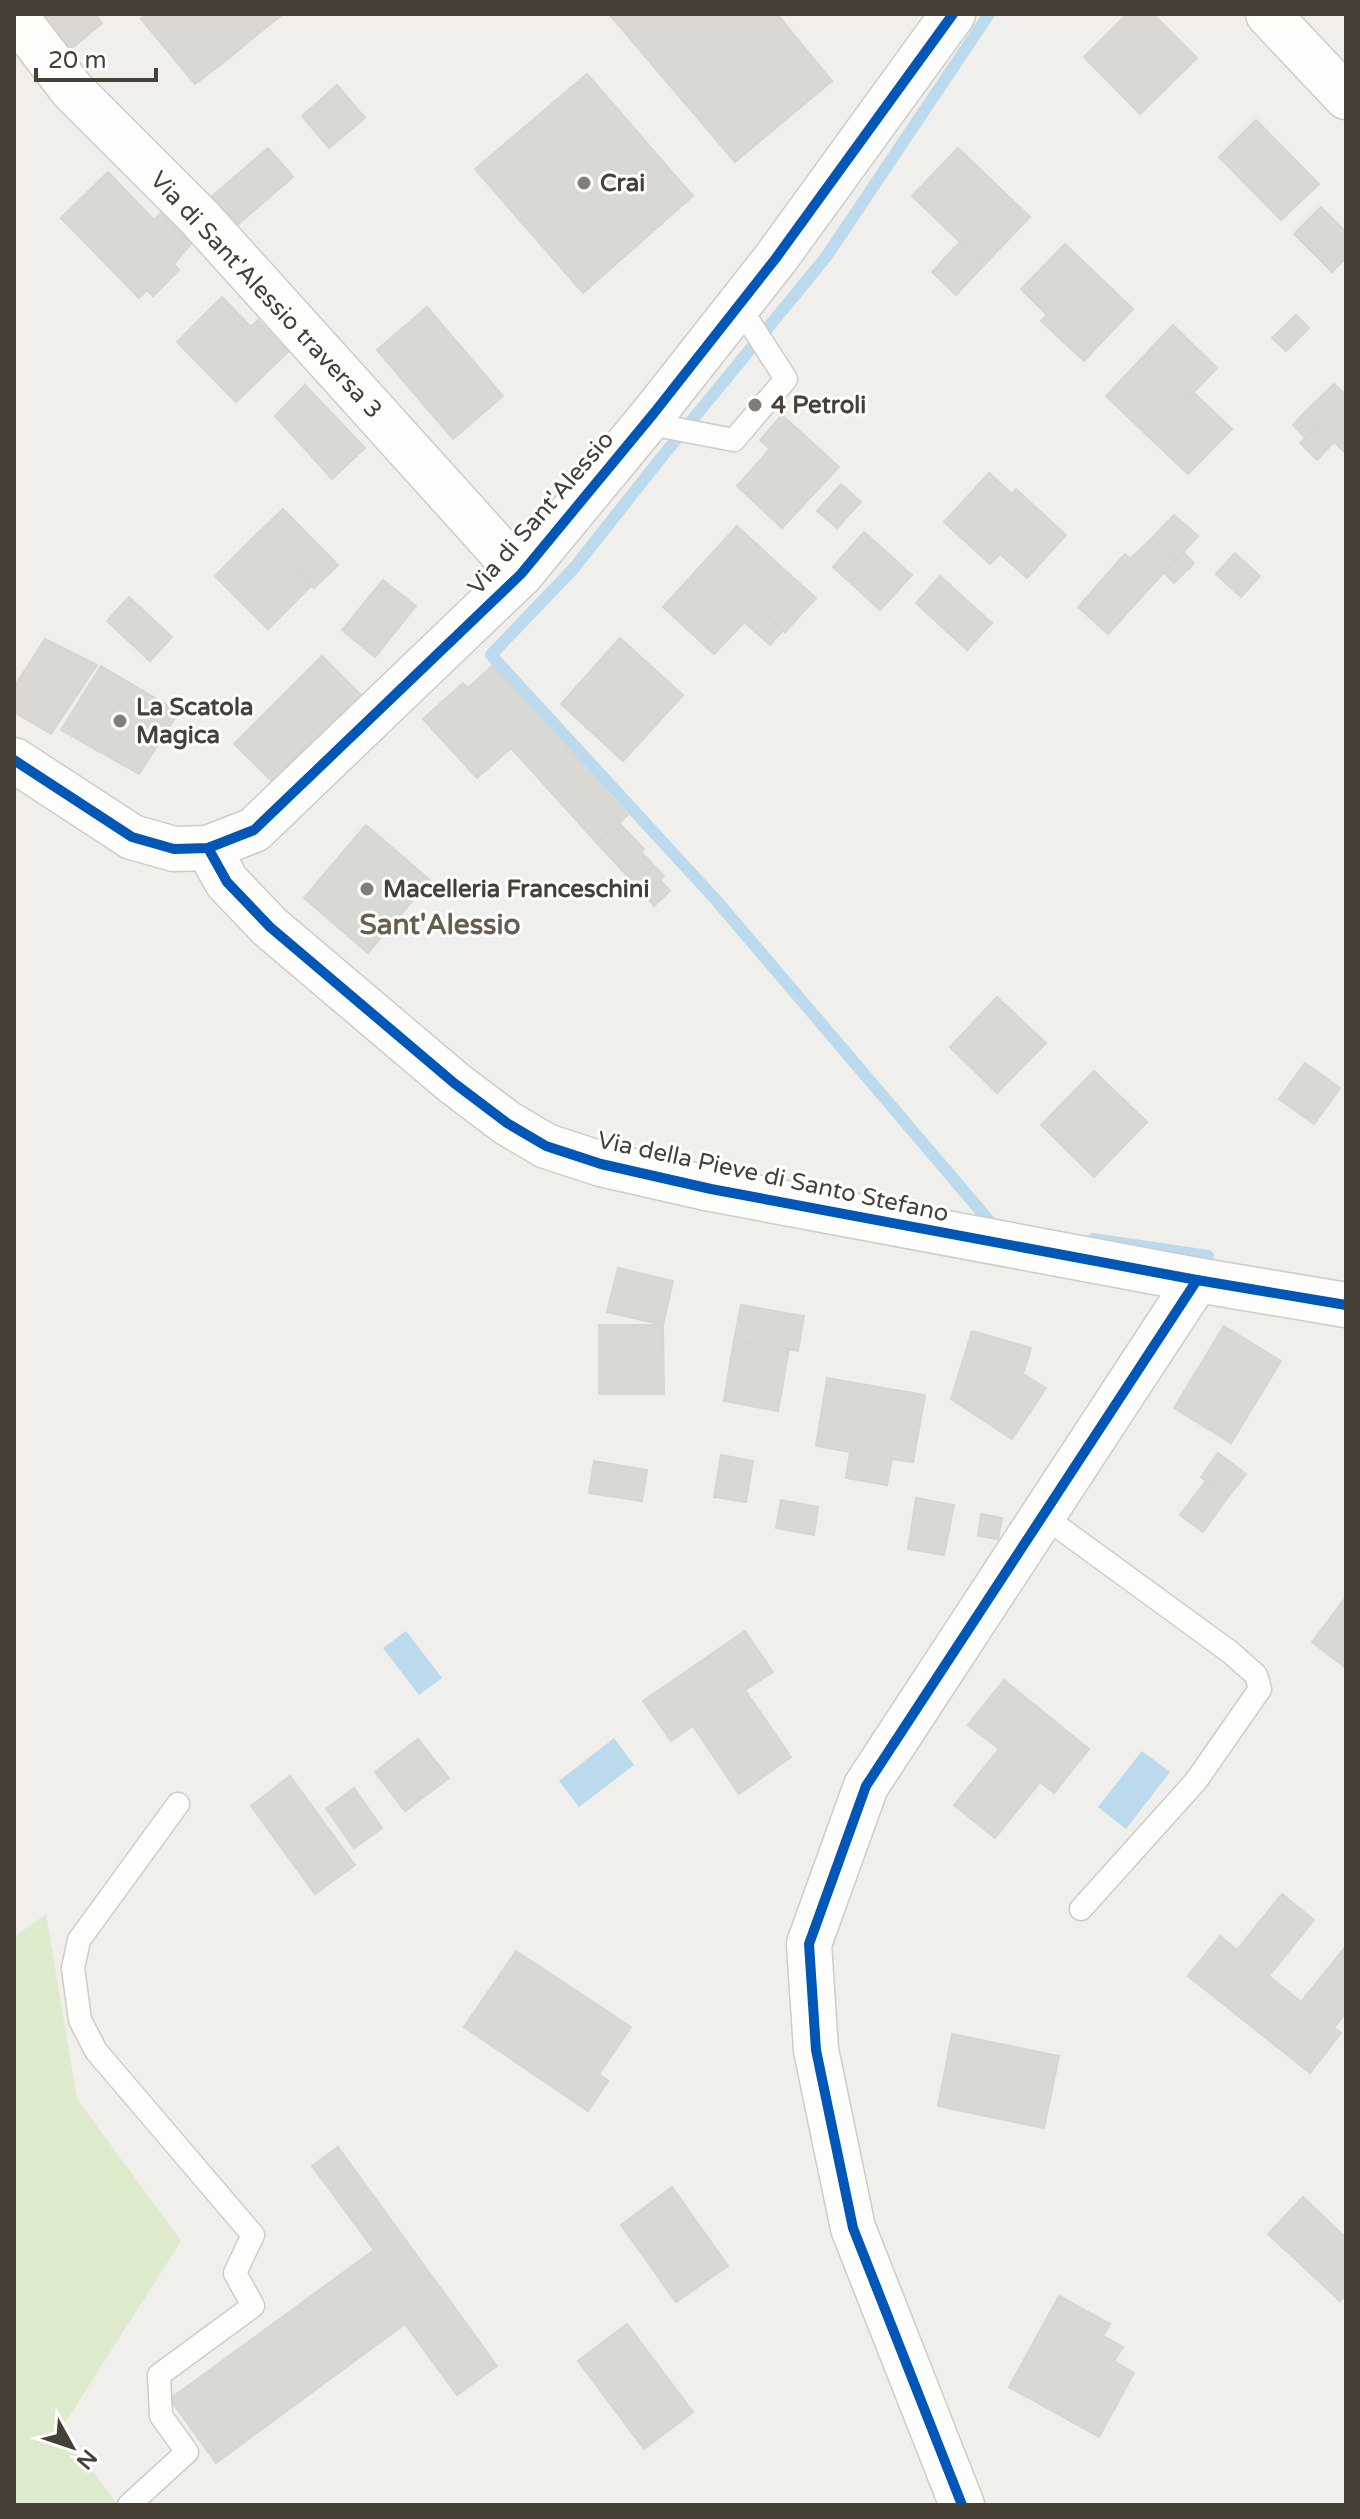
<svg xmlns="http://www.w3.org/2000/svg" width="1360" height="2519" viewBox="0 0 1360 2519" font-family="'Varela Round',sans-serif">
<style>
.green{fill:#deeacc}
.water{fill:#bcdaed}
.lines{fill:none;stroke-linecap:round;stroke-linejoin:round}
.stream{stroke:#bcdaed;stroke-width:12}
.building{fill:#dad8d3;stroke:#d8d6d1;stroke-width:2}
.service-casing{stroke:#ceccc8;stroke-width:25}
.minor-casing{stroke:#ceccc8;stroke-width:47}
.tertiary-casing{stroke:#ceccc8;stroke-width:47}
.service{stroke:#fdfdfc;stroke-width:22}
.minor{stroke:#fdfdfc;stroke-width:44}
.tertiary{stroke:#fdfdfc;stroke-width:44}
.cycleway-casing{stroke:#fff;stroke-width:15}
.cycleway{stroke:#0057b8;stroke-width:10}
.poi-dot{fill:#827d76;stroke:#fff;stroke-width:3}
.labels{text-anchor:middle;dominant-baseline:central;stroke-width:6;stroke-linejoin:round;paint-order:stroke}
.poi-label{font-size:24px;font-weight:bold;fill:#464037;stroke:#fff;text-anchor:start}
.street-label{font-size:24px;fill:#464037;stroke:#fff}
.quarter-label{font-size:28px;font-weight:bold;fill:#695e4e;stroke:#fff}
</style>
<rect width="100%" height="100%" fill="#f0efeb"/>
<path class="green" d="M 46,1914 L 77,2099 L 181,2241 L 61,2429 L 118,2505 L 14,2505 L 14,1937 Z"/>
<g class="water">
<path d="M 406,1631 L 442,1678 L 419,1695 L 383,1648 Z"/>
<path d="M 614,1738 L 634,1765 L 579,1807 L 559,1781 Z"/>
<path d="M 1142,1751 L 1170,1772 L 1126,1829 L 1098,1807 Z"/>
</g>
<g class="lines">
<g class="stream">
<path d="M 989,14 L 826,257 L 661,458 L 574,568 L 491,655 L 716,900 L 991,1223 L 1000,1225"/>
<path d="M 1093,1239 L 1208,1256"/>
</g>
</g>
<g class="building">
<path d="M 31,14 L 95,14 L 102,23 L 65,54 Z"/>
<path d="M 147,14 L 194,14 L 229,58 L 195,84 L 141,19 Z"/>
<path d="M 194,14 L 243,14 L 259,33 L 229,58 Z"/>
<path d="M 243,14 L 283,14 L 259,33 Z"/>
<path d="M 609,14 L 777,14 L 832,81 L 735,162 Z"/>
<path d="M 1127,14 L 1153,14 L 1197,58 L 1140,114 L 1084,57 Z"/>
<path d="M 587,74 L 693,196 L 583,293 L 475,169 Z"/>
<path d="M 337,85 L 365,118 L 329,148 L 302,116 Z"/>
<path d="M 1256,120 L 1319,184 L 1281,220 L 1219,157 Z"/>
<path d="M 268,148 L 293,177 L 236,226 L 211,197 Z"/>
<path d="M 958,148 L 1030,217 L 984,265 L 912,196 Z"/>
<path d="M 108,172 L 154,220 L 161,213 L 191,244 L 174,264 L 179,270 L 153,296 L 147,290 L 139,298 L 61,218 Z"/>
<path d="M 1321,207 L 1346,232 L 1346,258 L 1332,272 L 1294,234 Z"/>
<path d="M 960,242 L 984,265 L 956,295 L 932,272 Z"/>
<path d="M 1065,244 L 1133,309 L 1084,361 L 1041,321 L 1047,315 L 1021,289 Z"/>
<path d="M 222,297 L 251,327 L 258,320 L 288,352 L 236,402 L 177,342 Z"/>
<path d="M 427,307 L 503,396 L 453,439 L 377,350 Z"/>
<path d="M 1296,315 L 1309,328 L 1286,351 L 1272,338 Z"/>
<path d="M 1173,325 L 1217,368 L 1150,438 L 1106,396 Z"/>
<path d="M 1334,384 L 1346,395 L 1346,454 L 1305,412 Z"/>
<path d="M 305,385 L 365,448 L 332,479 L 275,416 Z"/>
<path d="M 1194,393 L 1232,429 L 1188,474 L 1150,438 Z"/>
<path d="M 1305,412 L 1319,426 L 1305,438 L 1293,425 Z"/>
<path d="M 782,415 L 839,467 L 782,528 L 737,486 L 770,449 L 760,440 Z"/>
<path d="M 1319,426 L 1334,442 L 1317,460 L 1300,443 Z"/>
<path d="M 989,473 L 1012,494 L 1016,489 L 1066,535 L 1027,578 L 1000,554 L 990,564 L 944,522 Z"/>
<path d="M 841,484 L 861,502 L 837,528 L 817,511 Z"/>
<path d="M 283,509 L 338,565 L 314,588 L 258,533 Z"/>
<path d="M 1174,515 L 1198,536 L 1177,559 L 1153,537 Z"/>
<path d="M 737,526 L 788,573 L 758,608 L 714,654 L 663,607 Z"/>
<path d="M 864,532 L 912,575 L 880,610 L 833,567 Z"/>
<path d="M 258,533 L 311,586 L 268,629 L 215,576 Z"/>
<path d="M 1153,537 L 1177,559 L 1155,582 L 1130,559 Z"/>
<path d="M 1183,552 L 1194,563 L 1189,569 L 1177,559 Z"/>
<path d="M 1235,553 L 1260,576 L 1241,597 L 1216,574 Z"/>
<path d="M 1125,554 L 1155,582 L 1108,634 L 1078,607 Z"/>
<path d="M 1177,559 L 1188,569 L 1174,583 L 1164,573 Z"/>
<path d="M 788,573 L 816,598 L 785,632 L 758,608 Z"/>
<path d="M 940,576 L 992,623 L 967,650 L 916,603 Z"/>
<path d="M 383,580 L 416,606 L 375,657 L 342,630 Z"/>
<path d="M 129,597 L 172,637 L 150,661 L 107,621 Z"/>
<path d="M 758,608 L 783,630 L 770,645 L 744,622 Z"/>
<path d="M 620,638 L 683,695 L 623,761 L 561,704 Z"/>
<path d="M 45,639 L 97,665 L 51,734 L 14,712 L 14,687 Z"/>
<path d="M 322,656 L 361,695 L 273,782 L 234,744 Z"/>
<path d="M 101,666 L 179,712 L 139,774 L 61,730 Z"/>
<path d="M 492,666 L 628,815 L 597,843 L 511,748 L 477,778 L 423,719 L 463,683 L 468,688 Z"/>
<path d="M 619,823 L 644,849 L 622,870 L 597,843 Z"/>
<path d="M 366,825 L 430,880 L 368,953 L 304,898 Z"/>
<path d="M 641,852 L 664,876 L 644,894 L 622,870 Z"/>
<path d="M 660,880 L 670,891 L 654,906 L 644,894 Z"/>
<path d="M 997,997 L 1046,1043 L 997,1093 L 950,1047 Z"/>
<path d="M 1305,1063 L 1340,1088 L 1314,1124 L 1279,1099 Z"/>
<path d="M 1094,1071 L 1147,1122 L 1094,1177 L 1041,1125 Z"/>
<path d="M 618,1268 L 673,1281 L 663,1325 L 607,1312 Z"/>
<path d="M 741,1305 L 804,1316 L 798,1351 L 734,1340 Z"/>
<path d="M 599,1325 L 663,1325 L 664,1394 L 599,1394 Z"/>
<path d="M 1224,1326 L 1281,1361 L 1231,1443 L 1174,1408 Z"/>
<path d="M 972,1331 L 1031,1348 L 1023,1374 L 1046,1388 L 1012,1439 L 951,1399 Z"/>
<path d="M 734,1340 L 789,1349 L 778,1411 L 724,1401 Z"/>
<path d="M 827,1378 L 925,1395 L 913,1462 L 892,1459 L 887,1485 L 846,1478 L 850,1452 L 816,1446 Z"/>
<path d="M 1218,1453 L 1246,1474 L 1228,1497 L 1201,1477 Z"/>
<path d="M 721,1455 L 753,1461 L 746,1502 L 714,1497 Z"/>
<path d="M 594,1461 L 647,1470 L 642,1501 L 589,1493 Z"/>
<path d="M 1206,1481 L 1228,1497 L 1203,1532 L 1180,1515 Z"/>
<path d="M 916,1498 L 954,1505 L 944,1555 L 908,1549 Z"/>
<path d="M 781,1500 L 818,1507 L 814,1535 L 776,1528 Z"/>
<path d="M 981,1514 L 1002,1518 L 998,1539 L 978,1536 Z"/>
<path d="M 1346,1597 L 1346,1668 L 1312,1642 Z"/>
<path d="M 745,1631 L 773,1672 L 745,1690 L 791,1757 L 739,1794 L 693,1726 L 671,1741 L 643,1701 Z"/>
<path d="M 1004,1680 L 1089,1749 L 1054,1793 L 1040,1782 L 995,1838 L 954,1805 L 999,1749 L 968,1725 Z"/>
<path d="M 418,1739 L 449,1778 L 405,1811 L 375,1772 Z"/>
<path d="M 290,1776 L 355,1865 L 315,1894 L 251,1806 Z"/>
<path d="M 354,1788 L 382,1828 L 354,1848 L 326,1809 Z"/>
<path d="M 1282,1894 L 1314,1920 L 1269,1976 L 1301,2002 L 1346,1946 L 1346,2013 L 1334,2028 L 1341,2033 L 1310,2073 L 1188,1976 L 1220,1936 L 1237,1950 Z"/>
<path d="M 516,1951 L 631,2027 L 599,2074 L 608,2081 L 588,2111 L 464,2027 Z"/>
<path d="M 952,2034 L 1059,2056 L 1044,2128 L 938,2106 Z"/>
<path d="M 338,2147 L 497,2366 L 457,2395 L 405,2324 L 216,2463 L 170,2399 L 374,2250 L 312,2166 Z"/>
<path d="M 672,2187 L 728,2266 L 676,2302 L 621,2225 Z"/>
<path d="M 1303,2197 L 1346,2238 L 1346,2294 L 1340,2301 L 1268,2234 Z"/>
<path d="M 1059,2296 L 1110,2324 L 1103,2336 L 1123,2347 L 1114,2361 L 1134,2373 L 1099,2437 L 1009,2387 Z"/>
<path d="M 627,2324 L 693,2412 L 644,2449 L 578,2361 Z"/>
</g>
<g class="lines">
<g class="service-casing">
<g id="service">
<path d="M 645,423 L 734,440 L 786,379 L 739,306"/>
<path d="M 1042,1515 L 1230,1652 L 1256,1675 L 1260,1689 L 1196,1781 L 1081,1909"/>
<path d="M 129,2505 L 187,2452 L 161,2416 L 159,2375 L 253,2306 L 235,2273 L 253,2235 L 96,2051 L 80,2020 L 73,1968 L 79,1940 L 178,1804"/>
</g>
</g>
<g class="minor-casing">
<g id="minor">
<path d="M 14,14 L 72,90 L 199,217 L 521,574"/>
<path d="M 1268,14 L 1346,97"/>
<path d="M 962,2505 L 853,2228 L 816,2050 L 809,1944 L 866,1786 L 1197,1280"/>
</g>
</g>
<g class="tertiary-casing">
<g id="tertiary">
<path d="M 14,760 L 132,837 L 174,849 L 208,848 L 254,830 L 521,574 L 654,413 L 776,258 L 953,14"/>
<path d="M 208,848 L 227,882 L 270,927 L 454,1083 L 507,1123 L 546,1146 L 601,1164 L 711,1189 L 1197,1280 L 1346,1305"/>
</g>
</g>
<use href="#service" class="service"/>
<use href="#minor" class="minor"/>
<use href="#tertiary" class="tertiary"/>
<g class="cycleway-casing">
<g id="cycleway">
<path d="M 14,760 L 132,837 L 174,849 L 208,848 L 254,830 L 521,574 L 654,413 L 776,258 L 953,14"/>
<path d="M 208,848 L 227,882 L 270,927 L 454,1083 L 507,1123 L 546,1146 L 601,1164 L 711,1189 L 1197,1280 L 1346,1305"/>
<path d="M 962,2505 L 853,2228 L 816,2050 L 809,1944 L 866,1786 L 1197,1280"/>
</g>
</g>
<use href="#cycleway" class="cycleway"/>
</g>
<g class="poi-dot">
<circle cx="584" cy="183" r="8"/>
<circle cx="755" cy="405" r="8"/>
<circle cx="120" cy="721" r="8"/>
<circle cx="367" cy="889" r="8"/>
</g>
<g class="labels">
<g class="poi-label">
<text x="600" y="183">Crai</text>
<text x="771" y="405">4 Petroli</text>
<text x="136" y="707">La Scatola<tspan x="136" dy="28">Magica</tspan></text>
<text x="383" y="889">Macelleria Franceschini</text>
</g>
<g class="street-label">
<text transform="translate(266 295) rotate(47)">Via di Sant'Alessio traversa 3</text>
<text transform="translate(541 513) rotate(-49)">Via di Sant'Alessio</text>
<text transform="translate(773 1177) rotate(12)">Via della Pieve di Santo Stefano</text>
</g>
<g class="quarter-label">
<text x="440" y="925">Sant'Alessio</text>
</g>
</g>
<rect width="1360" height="2519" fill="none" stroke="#464037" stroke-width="32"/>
<g transform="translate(72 2447) rotate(130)" stroke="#ffffff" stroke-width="6" paint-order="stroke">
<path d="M0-6L14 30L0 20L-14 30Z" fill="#464037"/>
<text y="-12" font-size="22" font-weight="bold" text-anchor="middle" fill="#464037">N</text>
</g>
<path d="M36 68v12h120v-12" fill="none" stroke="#464037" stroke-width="4"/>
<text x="48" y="68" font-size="24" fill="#464037" stroke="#ffffff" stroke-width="6" paint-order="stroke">20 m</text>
</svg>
